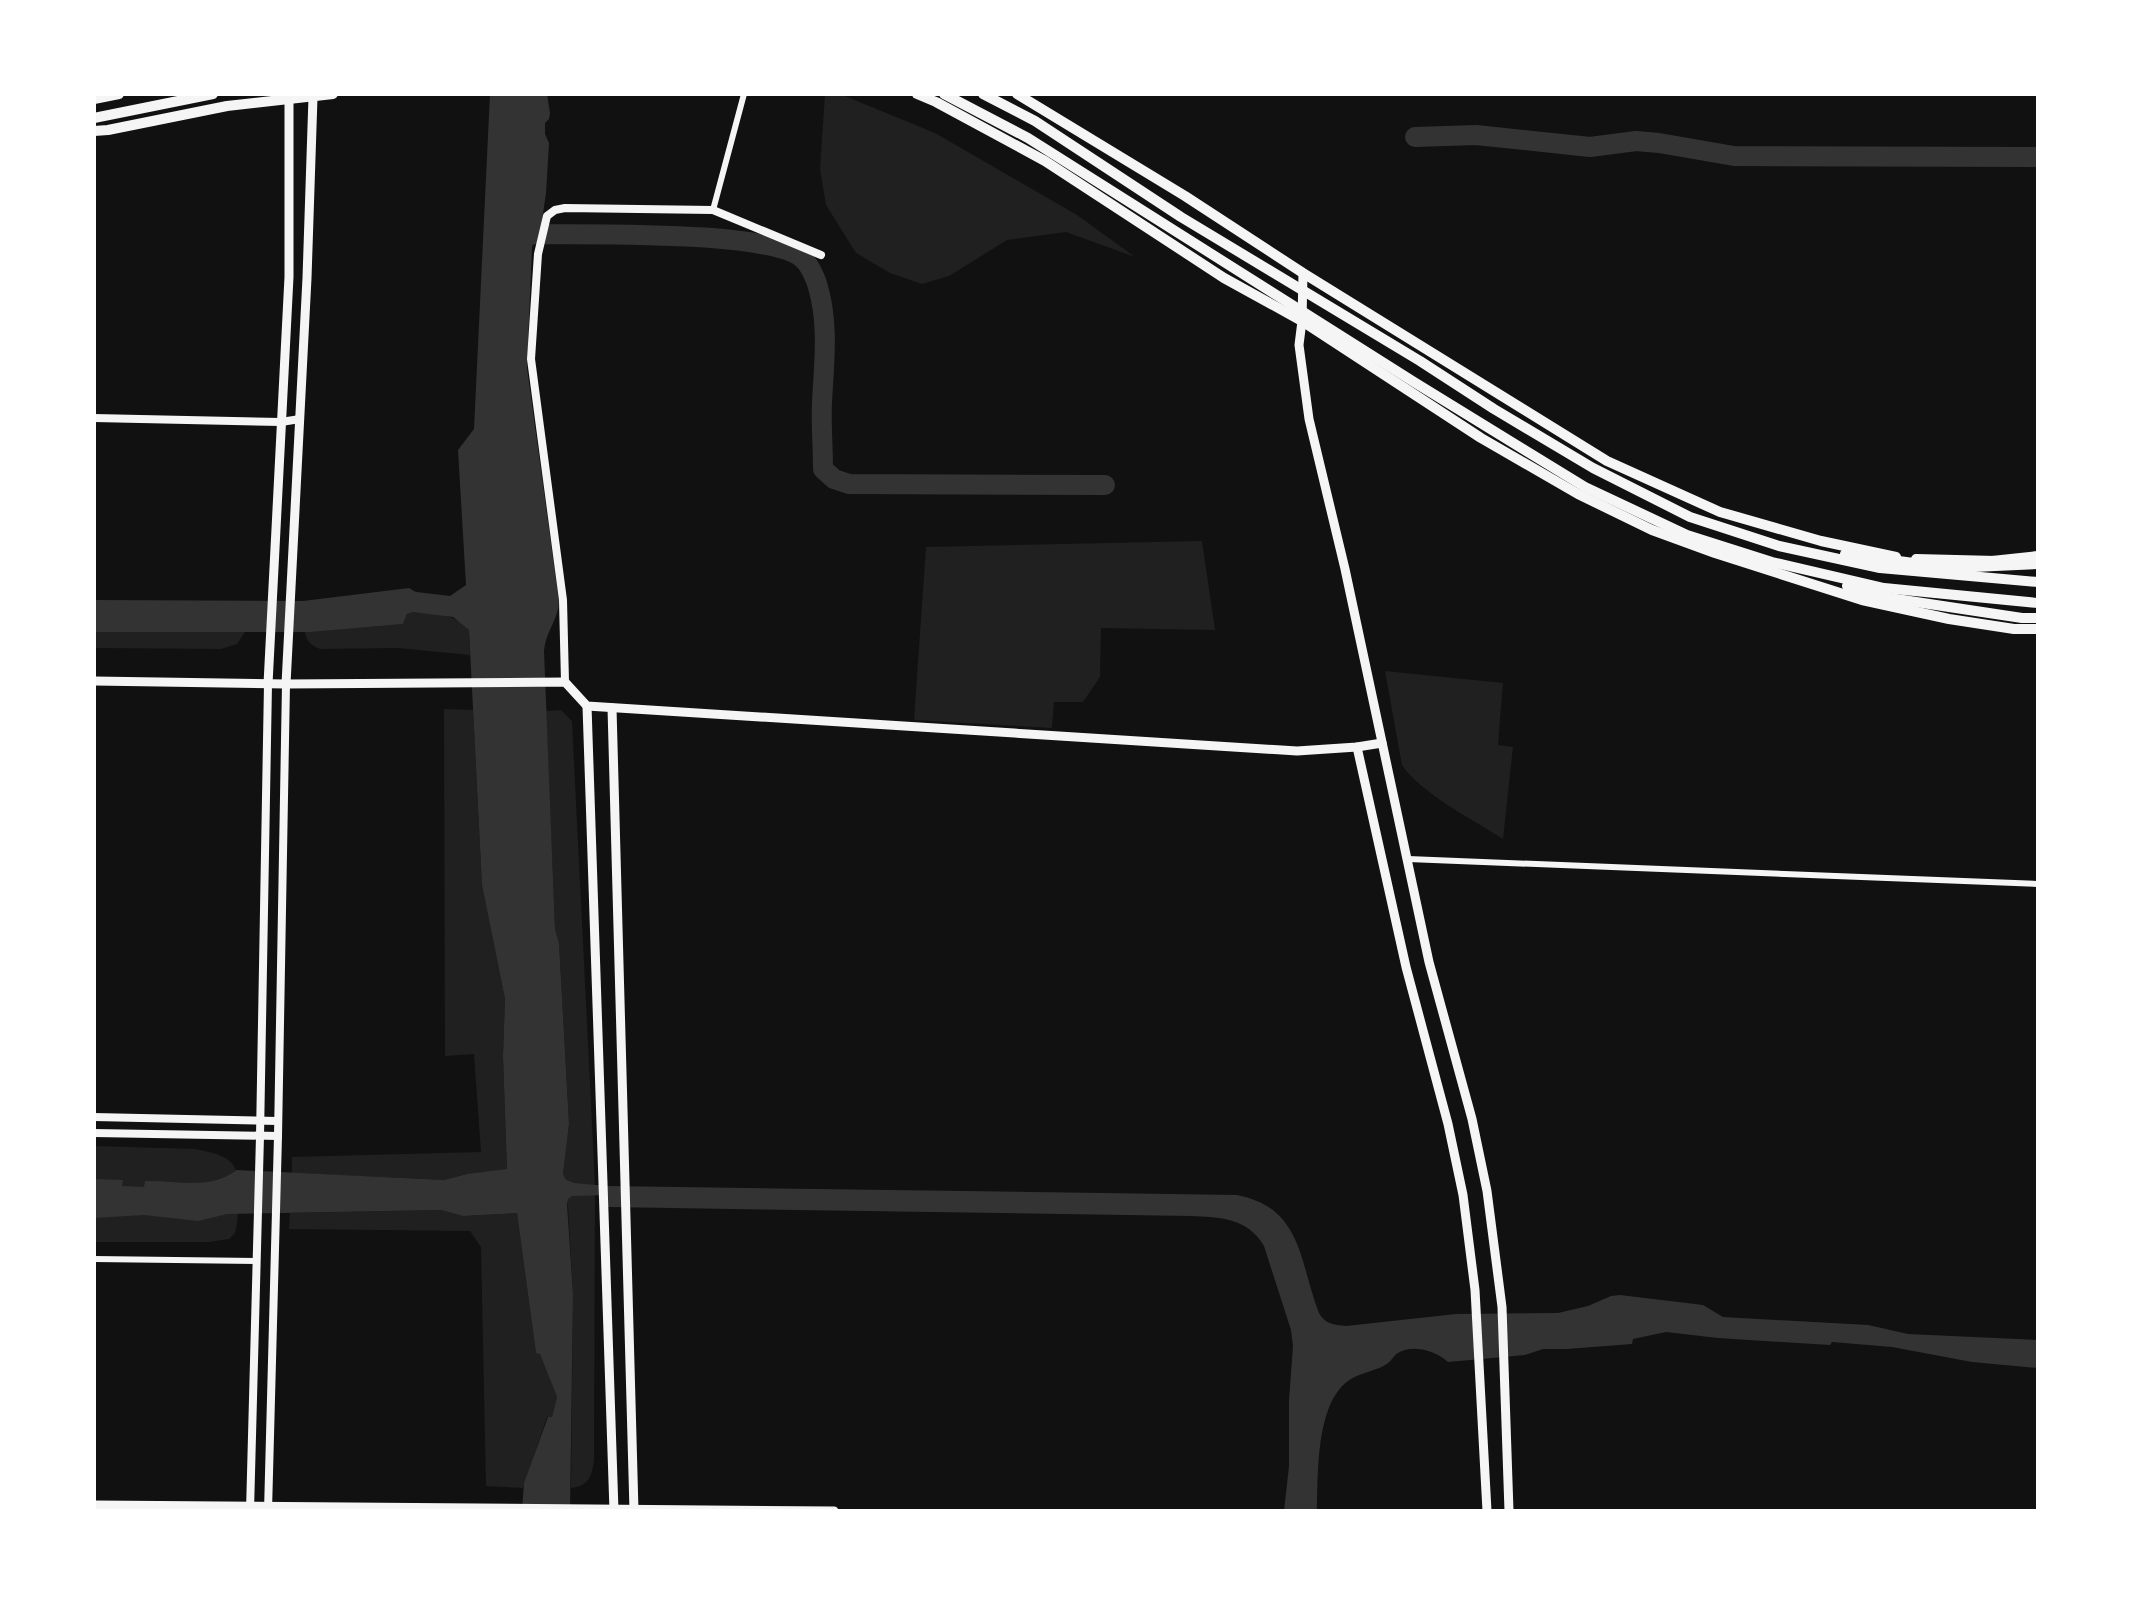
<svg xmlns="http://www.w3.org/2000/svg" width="2132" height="1605" viewBox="0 0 2132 1605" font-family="'Varela Round',sans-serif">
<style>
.green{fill:#202020}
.water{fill:#333}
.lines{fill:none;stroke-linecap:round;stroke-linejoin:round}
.river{stroke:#333;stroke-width:20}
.minor{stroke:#f5f5f5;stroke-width:6}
.tertiary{stroke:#f5f5f5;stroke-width:8}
.secondary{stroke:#f5f5f5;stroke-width:9}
.primary{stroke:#f5f5f5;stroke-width:10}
.trunk{stroke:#f5f5f5;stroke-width:10}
</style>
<rect width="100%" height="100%" fill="#111"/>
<g class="green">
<path d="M 825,94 L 840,94 L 935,133 L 1077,215 L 1135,257 L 1066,232 L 1007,240 L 949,276 L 922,284 L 890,273 L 856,253 L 826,205 L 820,169 Z"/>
<path d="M 1202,541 L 1215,630 L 1101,628 L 1100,677 L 1083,702 L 1054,702 L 1052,728 L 914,720 L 926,547 Z"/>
<path d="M 410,612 C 432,613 454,613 469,630 L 470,655 L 398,648 L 320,649 C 312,646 306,641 305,632 L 403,624 L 406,616 Z"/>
<path d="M 94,632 L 245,632 L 237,644 L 221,649 L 94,648 Z"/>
<path d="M 1385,671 L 1503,683 L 1498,745 L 1513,747 L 1503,839 C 1472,819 1422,794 1402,765 Z"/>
<path d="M 444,709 L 473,710 L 482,885 L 505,999 L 503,1056 L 507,1170 L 467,1174 L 444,1180 L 292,1173 L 292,1157 L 481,1152 L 474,1054 L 445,1056 Z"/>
<path d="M 561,710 L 572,721 L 595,1185 L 594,1460 C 592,1477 588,1486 571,1488 L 573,1294 L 568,1207 L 563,1174 L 569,1123 L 559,943 L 555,929 L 546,711 Z"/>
<path d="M 94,1146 L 195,1149 C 232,1156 241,1162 238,1200 C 238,1211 238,1223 235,1233 L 229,1239 L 209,1242 L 94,1242 Z"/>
<path d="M 441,1210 L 463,1216 L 517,1213 L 536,1353 L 540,1353 L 557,1397 L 552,1417 L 547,1417 L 523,1488 L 486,1486 L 481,1247 L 470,1231 L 289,1229 L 290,1213 Z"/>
</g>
<path class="water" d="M 490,94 L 547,94 L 550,113 L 549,119 L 545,123 L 545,134 L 549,143 L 546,193 L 540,234 L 534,241 L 532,247 L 527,368 L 559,602 C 558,620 545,633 544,651 L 555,929 L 559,943 L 569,1124 L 563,1174 L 566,1180 L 574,1183 L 607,1186 L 1237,1195 C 1303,1208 1299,1262 1319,1313 C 1325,1324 1334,1325 1346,1326 L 1456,1314 L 1558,1313 L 1588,1306 L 1611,1296 L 1620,1295 L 1703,1305 L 1723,1317 L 1868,1325 L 1908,1334 L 2038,1340 L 2038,1368 L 1972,1362 L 1892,1347 L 1832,1342 L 1830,1345 L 1718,1338 L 1666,1332 L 1633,1339 L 1632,1344 L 1567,1349 L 1543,1349 L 1525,1355 L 1448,1362 C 1437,1352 1417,1345 1402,1351 C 1395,1353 1393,1359 1388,1363 C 1378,1371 1360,1372 1348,1381 C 1316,1404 1318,1474 1317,1511 L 1284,1511 L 1289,1466 L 1289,1400 L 1293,1346 L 1291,1330 L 1264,1246 C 1248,1218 1220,1217 1190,1216 L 608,1207 L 607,1195 L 572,1196 L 568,1199 L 567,1204 L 573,1294 L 570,1511 L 522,1511 L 524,1483 L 548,1417 L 552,1417 L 557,1397 L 540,1354 L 536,1353 L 517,1213 L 463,1216 L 441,1210 L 227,1214 L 198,1221 L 144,1215 L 94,1218 L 94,1179 L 123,1180 L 122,1186 L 144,1187 L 145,1181 C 178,1180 208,1191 237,1170 L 444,1180 L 467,1174 L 507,1169 L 503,1056 L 505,999 L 482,885 L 469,630 L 453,617 L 413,612 L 407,614 L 403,624 L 310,632 L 94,632 L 94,600 L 303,601 L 409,588 L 416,592 L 450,596 L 466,585 L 458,450 L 474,429 Z"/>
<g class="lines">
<g class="river">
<path d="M 1415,137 L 1476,135 L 1590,147 L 1636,141 L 1659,143 L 1734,156 L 2038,157"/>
<path d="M 524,235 L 540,234 C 586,235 778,230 804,260 C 810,266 816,279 818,287 C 829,325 824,363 822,402 C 821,425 823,447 823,469 L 834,479 L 849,484 L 1105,485"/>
</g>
<g class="minor">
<path d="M 713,210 L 744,94"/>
<path d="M 1408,859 L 2038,884"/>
<path d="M 94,1259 L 256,1261"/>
</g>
<g class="tertiary">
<path d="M 94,418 L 281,422 L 300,419"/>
<path d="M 565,682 L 563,600 L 531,359 L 538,254 L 547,216 L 555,210 L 565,208 L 713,210 L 821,255"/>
<path d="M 94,1117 L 278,1121"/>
<path d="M 94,1133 L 278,1136"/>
<path d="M 250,1511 L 260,1136 L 268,684"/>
<path d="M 268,1511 L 278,1136 L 286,684"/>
</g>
<g class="secondary">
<path d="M 1303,273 L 1302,321 L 1299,345 L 1309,419 L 1345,569 L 1429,962 L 1472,1119 L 1487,1191 L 1502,1307 L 1509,1511"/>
<path d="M 94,681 L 286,684 L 565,682 L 587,706 L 1297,751 L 1357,747 L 1382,743"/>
<path d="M 268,684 L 289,277 L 289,99"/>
<path d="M 286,684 L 307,278 L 313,97"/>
<path d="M 587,706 L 614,1511"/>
<path d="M 612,708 L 634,1511"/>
<path d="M 1357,747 L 1406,967 L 1448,1124 L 1463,1195 L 1475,1290 L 1487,1511"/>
<path d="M 94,1505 L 834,1511"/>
</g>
<g class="primary">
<path d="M 917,94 L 936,102 L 1045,161 L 1224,278 L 1302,321 L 1481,438 L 1578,494 L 1652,530 L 1715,553 L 1862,600 L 1949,619 L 2014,629 L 2038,629"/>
<path d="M 1017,94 L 1185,196 L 1303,273 L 1607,461 L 1720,512 L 1821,541 L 1896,557"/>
<path d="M 94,131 L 108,130 L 227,106 L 333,94"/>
<path d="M 1916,559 L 1996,561"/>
<path d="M 1992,561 L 2038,556"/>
</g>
<g class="trunk">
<path d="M 944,94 L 1028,138 L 1414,382 L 1585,487 L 1687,535 L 1772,562 L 1884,588 L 2038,603"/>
<path d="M 983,94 L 1035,121 L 1181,217 L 1420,361 L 1494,409 L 1593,468 L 1690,517 L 1779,546 L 1880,568 L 2038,582"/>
<path d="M 94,99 L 119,94"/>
<path d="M 94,118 L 213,94"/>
<path d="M 1845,554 L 1952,568 L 2038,564"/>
<path d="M 1847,586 L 1883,597 L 2022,618 L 2038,618"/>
</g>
</g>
<rect width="2132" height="1605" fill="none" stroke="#ffffff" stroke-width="192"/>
</svg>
